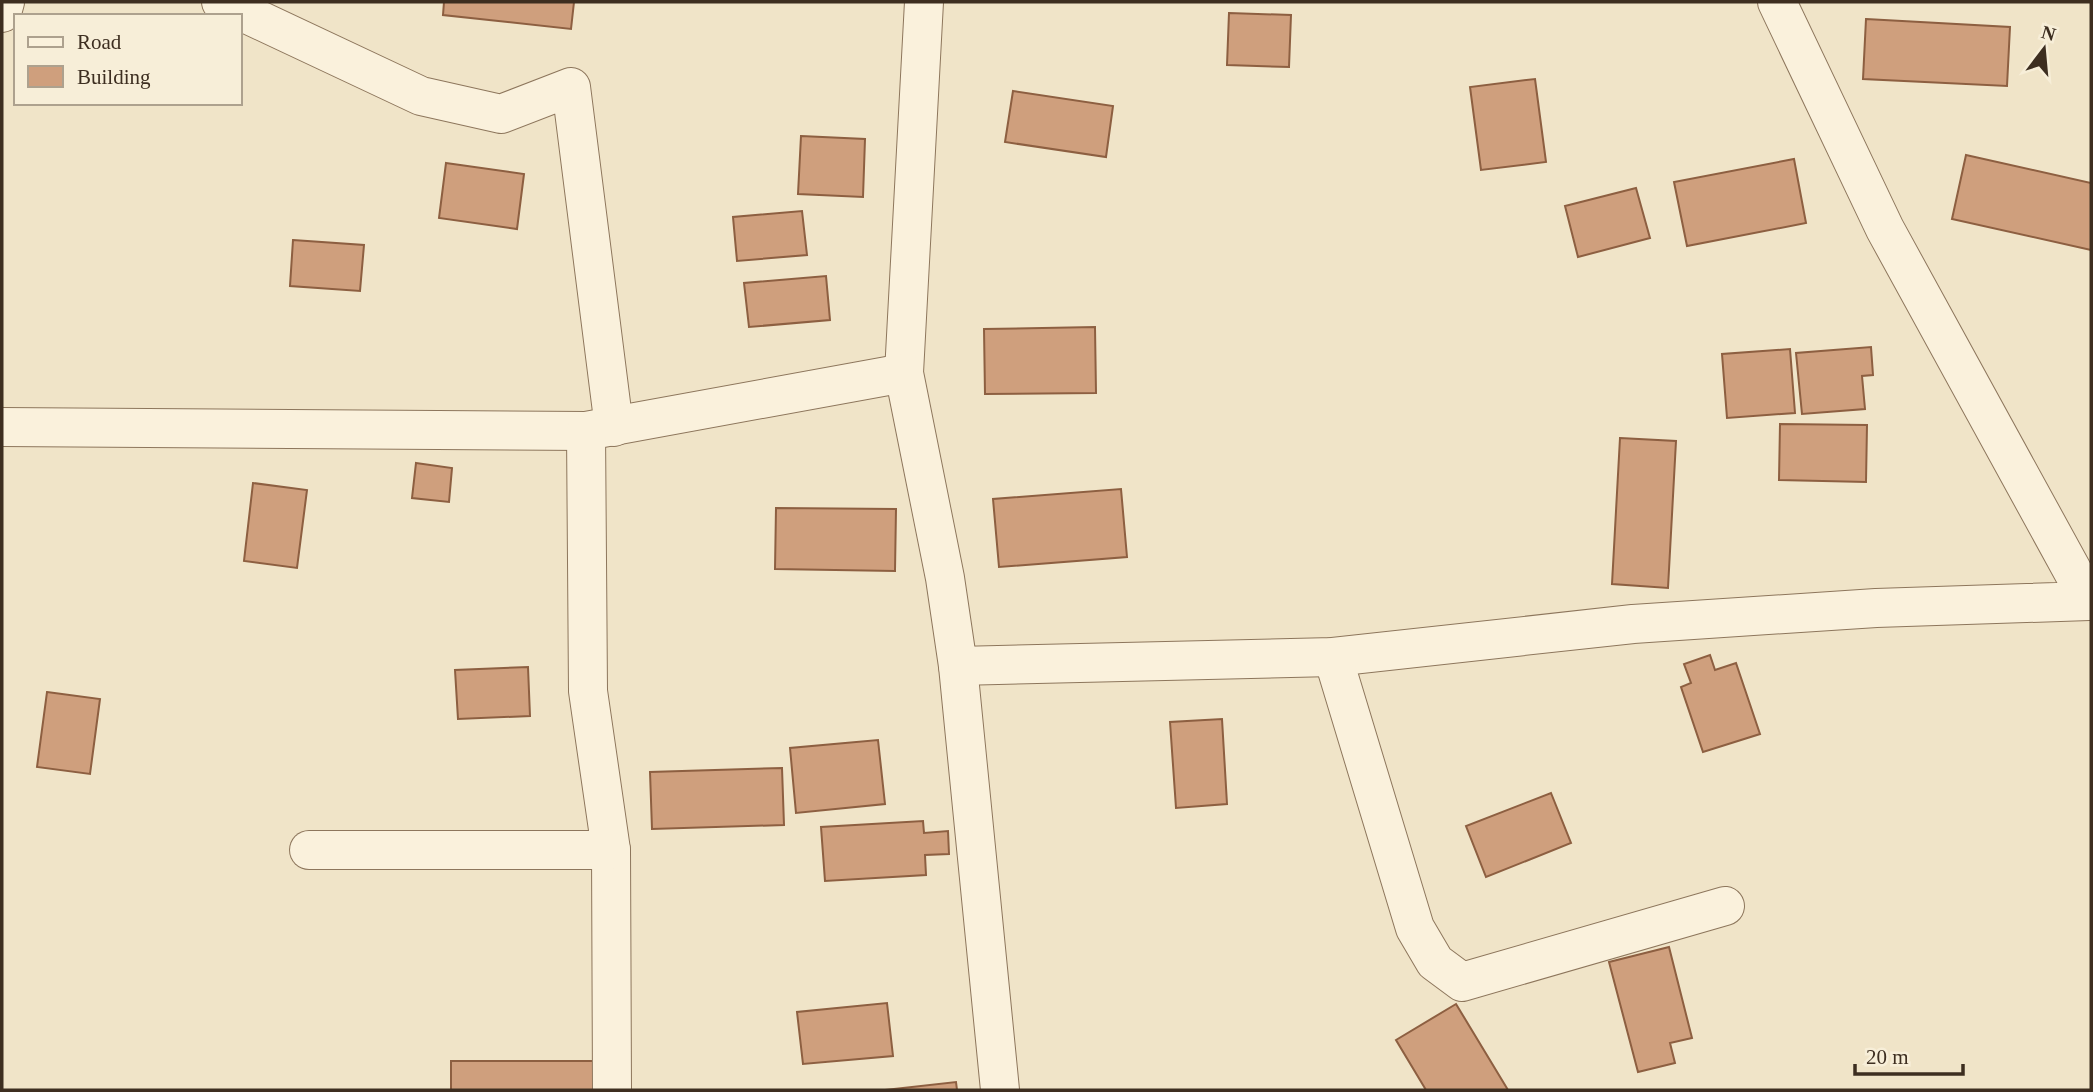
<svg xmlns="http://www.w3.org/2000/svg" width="2093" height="1092" viewBox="0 0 2093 1092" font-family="'Times New Roman',serif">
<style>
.building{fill:#cf9f7d;stroke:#8d5f41;stroke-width:2}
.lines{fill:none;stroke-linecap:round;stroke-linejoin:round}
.minor-casing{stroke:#8d765c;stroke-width:40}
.minor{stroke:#faf1dc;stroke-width:38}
</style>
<rect width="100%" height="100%" fill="#f0e4c8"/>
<g class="building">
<path d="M 444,2 L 574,2 L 571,29 L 443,15 Z"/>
<path d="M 1229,13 L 1291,15 L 1289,67 L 1227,65 Z"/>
<path d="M 1866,19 L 2010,27 L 2007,86 L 1863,79 Z"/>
<path d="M 1535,79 L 1546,162 L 1481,170 L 1470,87 Z"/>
<path d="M 1013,91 L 1113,106 L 1106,157 L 1005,142 Z"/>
<path d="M 801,136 L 865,139 L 863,197 L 798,194 Z"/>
<path d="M 1966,155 L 2091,183 L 2091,250 L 1952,219 Z"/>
<path d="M 1794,159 L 1806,223 L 1687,246 L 1674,182 Z"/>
<path d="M 446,163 L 524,174 L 517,229 L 439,218 Z"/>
<path d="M 1636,188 L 1650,238 L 1578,257 L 1565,206 Z"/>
<path d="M 802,211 L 807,255 L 737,261 L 733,217 Z"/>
<path d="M 293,240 L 364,245 L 360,291 L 290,286 Z"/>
<path d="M 826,276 L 830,320 L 749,327 L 744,283 Z"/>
<path d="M 1095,327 L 1096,393 L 985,394 L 984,329 Z"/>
<path d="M 1871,347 L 1873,375 L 1862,376 L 1865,409 L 1802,414 L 1796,353 Z"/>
<path d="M 1790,349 L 1795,413 L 1727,418 L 1722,354 Z"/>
<path d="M 1780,424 L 1867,425 L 1866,482 L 1779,480 Z"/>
<path d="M 1620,438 L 1676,441 L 1668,588 L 1612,584 Z"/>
<path d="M 416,463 L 452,468 L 449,502 L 412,498 Z"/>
<path d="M 253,483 L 307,490 L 297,568 L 244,561 Z"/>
<path d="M 1121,489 L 1127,557 L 999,567 L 993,499 Z"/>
<path d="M 776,508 L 896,509 L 895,571 L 775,569 Z"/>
<path d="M 1710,655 L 1715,670 L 1736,663 L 1760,734 L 1703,752 L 1681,687 L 1691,683 L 1684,664 Z"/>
<path d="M 528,667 L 530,716 L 458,719 L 455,670 Z"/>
<path d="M 47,692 L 100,699 L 90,774 L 37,767 Z"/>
<path d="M 1222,719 L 1227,804 L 1176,808 L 1170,722 Z"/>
<path d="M 878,740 L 885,804 L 796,813 L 790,748 Z"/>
<path d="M 782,768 L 784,825 L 652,829 L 650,772 Z"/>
<path d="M 1551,793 L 1571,843 L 1486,877 L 1466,826 Z"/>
<path d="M 923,821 L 924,833 L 948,831 L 949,854 L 925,855 L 926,875 L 825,881 L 821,827 Z"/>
<path d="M 1669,947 L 1692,1038 L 1670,1043 L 1675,1063 L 1638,1072 L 1609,962 Z"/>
<path d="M 887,1003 L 893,1056 L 803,1064 L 797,1012 Z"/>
<path d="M 1456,1004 L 1508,1090 L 1426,1090 L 1396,1040 Z"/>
<rect x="451" y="1061" width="144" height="29"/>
<path d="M 956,1082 L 957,1090 L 885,1090 Z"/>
</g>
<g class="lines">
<g class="minor-casing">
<g id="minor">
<path d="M 221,2 L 421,96 L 501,114 L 571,87 L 614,427"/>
<path d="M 924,2 L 904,373 L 945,578 L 958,666 L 1333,657 L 1633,624 L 1876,608 L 2089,601 L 1885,229 L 1777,2"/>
<path d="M 2,13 L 5,2"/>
<path d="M 2,427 L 586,431 L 904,373"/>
<path d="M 586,431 L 588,691 L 611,850 L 612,1090"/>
<path d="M 1333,657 L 1415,928 L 1435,962 L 1462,982 L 1725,906"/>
<path d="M 958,666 L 1000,1090"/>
<path d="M 309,850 L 611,850"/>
</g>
</g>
<use href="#minor" class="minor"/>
</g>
<rect width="2093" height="1092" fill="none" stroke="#3d2e20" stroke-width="7"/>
<rect x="14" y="14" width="228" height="91" fill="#f7eed8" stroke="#ada18e" stroke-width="2"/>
<rect x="28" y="37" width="35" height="10" fill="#faf1dc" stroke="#ada18e" stroke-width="2"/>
<text x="77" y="49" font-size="21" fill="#3d2e20">Road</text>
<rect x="28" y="66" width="35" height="21" fill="#cf9f7d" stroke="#ada18e" stroke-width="2"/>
<text x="77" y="84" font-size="21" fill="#3d2e20">Building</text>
<g transform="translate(2044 49) rotate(16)" stroke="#f7eed8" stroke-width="5" paint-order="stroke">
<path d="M0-5L12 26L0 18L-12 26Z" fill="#3d2e20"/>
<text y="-10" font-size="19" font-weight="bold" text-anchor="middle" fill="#3d2e20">N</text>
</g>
<path d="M1855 1064v10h108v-10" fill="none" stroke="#3d2e20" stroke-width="3.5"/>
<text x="1866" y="1064" font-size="21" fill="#3d2e20" stroke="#f7eed8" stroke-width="5" paint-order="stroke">20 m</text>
</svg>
